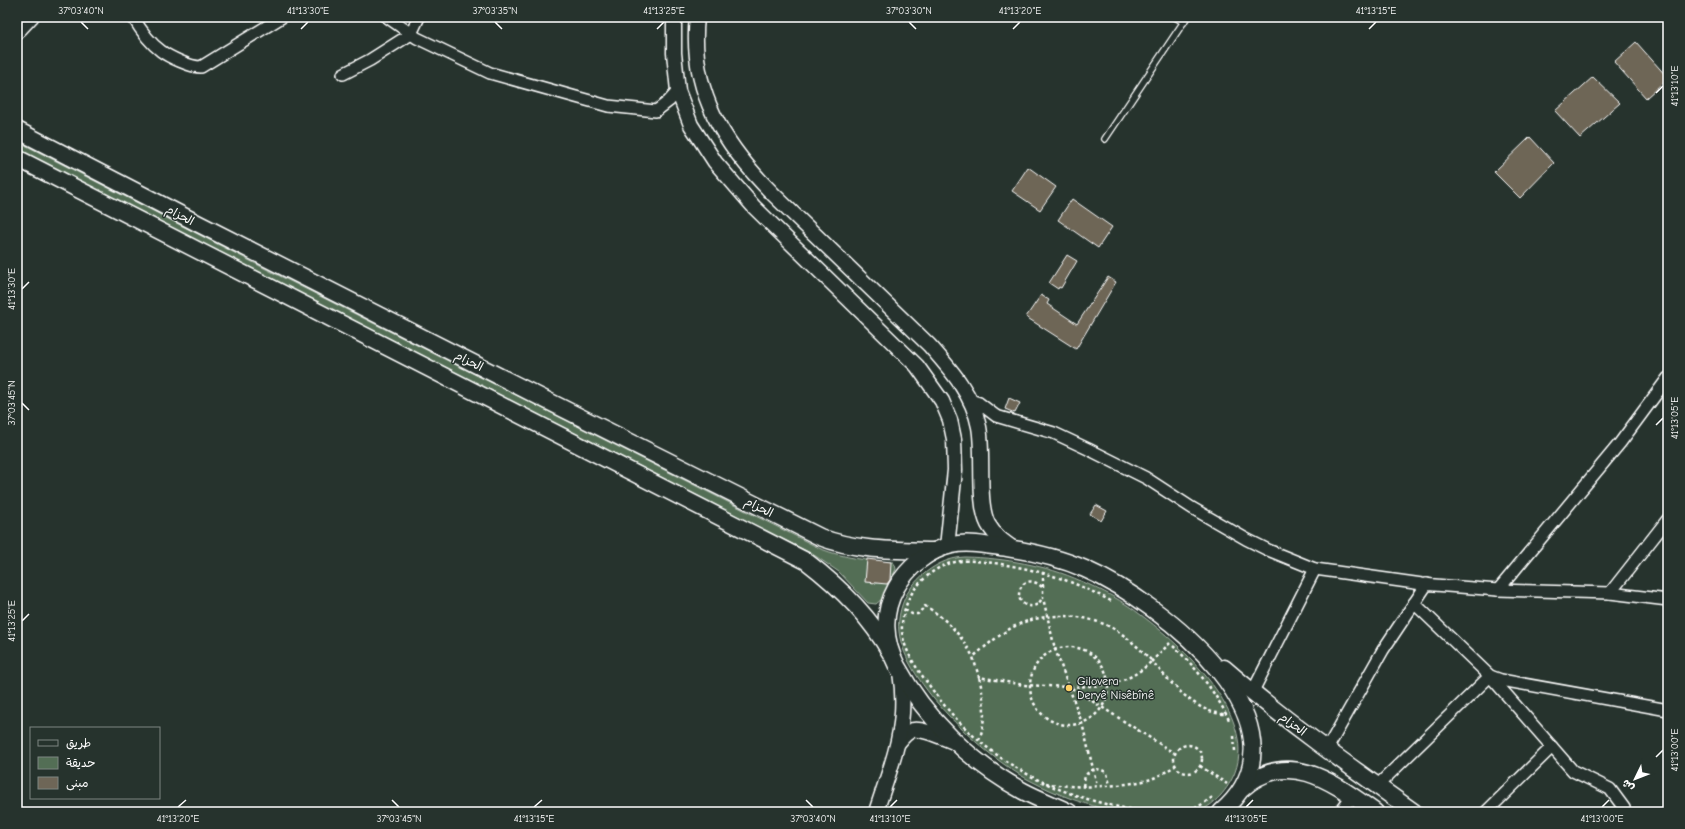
<svg xmlns="http://www.w3.org/2000/svg" width="1685" height="829" viewBox="0 0 1685 829" font-family="'Comic Neue','Playpen Sans Arabic',sans-serif">
<style>
.green{fill:#536e55;stroke:#a9b6aa}
.building{fill:#6e6657;stroke:#fff}
.lines{fill:none;stroke-linecap:round;stroke-linejoin:round}
.service-casing{stroke:#fff;stroke-width:8}
.minor-casing{stroke:#fff;stroke-width:14}
.tertiary-casing{stroke:#fff;stroke-width:17}
.secondary-casing{stroke:#fff;stroke-width:19}
.path{stroke:#fff;stroke-width:2.5;stroke-dasharray:3 3;stroke-linecap:butt}
.service{stroke:#26332d;stroke-width:5.5}
.minor{stroke:#26332d;stroke-width:11}
.tertiary{stroke:#26332d;stroke-width:14}
.secondary{stroke:#26332d;stroke-width:16}
.ticks{fill:none;stroke:#fff;stroke-width:1.5}
.poi-dot{fill:#ffd166;stroke:#26332d;stroke-width:1.5}
.labels{text-anchor:middle;dominant-baseline:central;stroke-width:3;stroke-linejoin:round;paint-order:stroke}
.street-label{font-size:12px;fill:#fff;stroke:#26332d}
.poi-label{font-size:12px;fill:#fff;stroke:#26332d;text-anchor:start}
.neatline{fill:none;stroke:#fff;stroke-width:1.5}
.ticks-label{font-size:10px;text-anchor:middle;fill:#fff}
</style>
<rect width="100%" height="100%" fill="#26332d"/>
<filter id="ink" filterUnits="userSpaceOnUse"><feTurbulence type="fractalNoise" baseFrequency=".025" numOctaves="2"/><feDisplacementMap in="SourceGraphic" scale="8" xChannelSelector="R" yChannelSelector="G"/><feConvolveMatrix kernelMatrix="1 2 1 2 8 2 1 2 1" color-interpolation-filters="sRGB"/></filter>
<g filter="url(#ink)">
<g class="green">
<path d="M 17,141 L 260,266 L 821,549 C 845,558 868,561 893,562 L 895,565 L 896,569 L 882,599 L 876,604 L 868,603 L 839,572 L 814,555 L 17,149 Z"/>
<path d="M 965,557 C 1004,558 1046,565 1081,581 C 1102,590 1123,601 1141,615 C 1182,645 1257,715 1235,772 C 1229,788 1214,807 1196,812 C 1190,813 1182,812 1175,812 C 1157,812 1139,812 1121,812 C 1089,807 1058,795 1029,780 C 985,757 905,684 899,632 C 897,618 902,600 910,589 C 923,571 943,558 965,557 Z"/>
</g>
<g class="building">
<path d="M 1636,42 L 1668,78 L 1646,98 L 1614,62 Z"/>
<path d="M 1593,77 L 1620,103 L 1580,138 L 1555,111 Z"/>
<path d="M 1530,137 L 1554,163 L 1520,198 L 1494,172 Z"/>
<path d="M 1028,167 L 1056,187 L 1040,210 L 1012,191 Z"/>
<path d="M 1072,199 L 1112,227 L 1098,248 L 1058,220 Z"/>
<path d="M 1067,255 L 1077,261 L 1061,288 L 1059,287 L 1058,289 L 1049,283 Z"/>
<path d="M 1108,277 L 1116,282 L 1076,349 L 1026,317 L 1041,295 L 1049,300 L 1047,304 L 1077,324 Z"/>
<path d="M 1009,398 L 1020,403 L 1015,413 L 1005,409 Z"/>
<path d="M 1096,505 L 1107,511 L 1101,521 L 1090,514 Z"/>
<path d="M 867,559 L 891,562 L 890,580 L 887,584 L 865,582 Z"/>
</g>
<g class="lines">
<g class="service-casing">
<g id="service">
<path d="M 1175,17 L 1184,22"/>
<path d="M 1105,139 L 1187,17"/>
</g>
</g>
<g class="minor-casing">
<g id="minor">
<path d="M 133,17 C 140,29 150,43 161,51 C 169,57 190,67 201,67 L 282,17"/>
<path d="M 387,17 L 417,38 L 490,73 L 608,106 L 656,111 L 669,101 L 678,91"/>
<path d="M 17,34 L 33,17"/>
<path d="M 343,74 L 370,60 L 411,34 L 419,17"/>
<path d="M 970,400 L 979,403 L 996,416 L 1054,433 L 1088,449 L 1146,478 L 1192,508 L 1246,539 L 1268,550 L 1315,569 L 1422,584 L 1498,590 L 1610,593 L 1668,600"/>
<path d="M 1498,590 L 1620,443 L 1668,378"/>
<path d="M 1610,593 L 1668,519"/>
<path d="M 1414,603 L 1490,676 L 1573,771 L 1610,789 L 1624,808 L 1622,812"/>
<path d="M 1252,693 L 1315,569"/>
<path d="M 1327,749 L 1383,650 L 1427,584"/>
<path d="M 1377,786 L 1490,676 L 1501,680 L 1668,710"/>
<path d="M 1340,812 L 1352,796"/>
<path d="M 1486,812 L 1552,747"/>
</g>
</g>
<g class="tertiary-casing">
<g id="tertiary">
<path d="M 674,17 L 674,53 L 678,91 L 691,125 L 715,162 L 754,207 L 917,366 L 942,401 L 950,420 L 954,439 L 955,470 L 947,547"/>
<path d="M 697,17 C 689,91 724,145 774,195 L 929,345 C 950,369 973,394 979,427 C 984,453 977,503 988,524 C 994,535 1004,542 1014,549"/>
<path d="M 898,743 C 902,738 906,732 913,730 C 923,728 946,739 956,743"/>
<path d="M 876,812 C 886,780 900,747 902,713 C 903,699 902,685 900,672"/>
</g>
</g>
<g class="secondary-casing">
<g id="secondary">
<path d="M 17,130 L 199,224 L 532,393 L 820,537 C 856,551 896,550 934,551"/>
<path d="M 17,158 L 806,561 C 840,587 870,616 891,654"/>
<path d="M 1224,668 C 1284,720 1349,766 1414,812"/>
<path d="M 1242,789 C 1288,747 1334,783 1375,812"/>
<path d="M 1069,812 C 1054,805 1038,799 1023,791 C 971,763 925,718 897,666 C 884,641 882,613 896,588 C 907,568 928,550 952,545 C 969,541 989,546 1007,548 C 1034,552 1060,558 1085,569 C 1161,602 1320,726 1221,812"/>
</g>
</g>
<g class="path">
<path d="M 1043,572 L 1043,598 L 1055,649 L 1082,723 L 1097,785"/>
<path d="M 1042,587 C 1021,568 1009,604 1030,606 C 1035,607 1040,603 1042,598"/>
<path d="M 1111,601 C 1069,579 1041,570 994,563 C 982,562 967,559 955,562 C 941,565 929,573 919,584 C 908,595 901,615 902,631 C 904,651 917,669 929,685 C 982,761 1056,799 1147,812"/>
<path d="M 905,610 L 912,614 L 918,614 L 925,606 C 946,618 962,636 973,657"/>
<path d="M 1170,643 L 1152,661 C 1169,681 1197,715 1226,714"/>
<path d="M 1173,646 C 1196,667 1217,694 1230,722"/>
<circle cx="1069" cy="686" r="39"/>
<path d="M 1070,687 C 1105,685 1124,687 1152,661 C 1140,649 1127,636 1112,628 C 1084,613 1046,612 1017,625 C 1001,633 987,645 973,657 L 979,677 L 1024,685 L 1070,687 L 1174,753"/>
<path d="M 1234,736 L 1235,751"/>
<path d="M 979,740 C 987,719 984,698 979,677"/>
<circle cx="1188" cy="759" r="14"/>
<path d="M 1200,766 L 1227,784"/>
<path d="M 1046,783 C 1072,789 1125,787 1151,779 C 1159,776 1167,771 1175,766"/>
<path d="M 1083,786 L 1085,776 C 1091,768 1099,767 1107,773 L 1110,785"/>
<path d="M 1183,812 L 1198,807 L 1214,796"/>
</g>
<use href="#service" class="service"/>
<use href="#minor" class="minor"/>
<use href="#tertiary" class="tertiary"/>
<use href="#secondary" class="secondary"/>
</g>
</g>
<path class="ticks" d="M 81,22 L 88,29M 495,22 L 502,29M 909,22 L 916,29M 301,29 L 308,22M 657,29 L 664,22M 1013,29 L 1020,22M 1369,29 L 1376,22M 1656,93 L 1663,86M 22,289 L 29,282M 22,403 L 29,410M 1656,425 L 1663,418M 22,621 L 29,614M 1656,757 L 1663,750M 392,800 L 399,807M 806,800 L 813,807M 178,807 L 186,800M 534,807 L 542,800M 890,807 L 897,800M 1246,807 L 1253,800M 1602,807 L 1609,800"/>
<circle class="poi-dot" cx="1069" cy="688" r="4"/>
<g class="labels">
<g class="street-label">
<text transform="translate(180 215) rotate(28)">الحزام</text>
<text transform="translate(469 361) rotate(27)">الحزام</text>
<text transform="translate(759 507) rotate(27)">الحزام</text>
<text transform="translate(1293 724) rotate(37)">الحزام</text>
</g>
<g class="poi-label">
<text x="1077" y="681">Gilovera<tspan x="1077" dy="14">Deryê Nisêbînê</tspan></text>
</g>
</g>
<rect width="1685" height="829" fill="none" stroke="#26332d" stroke-width="44"/>
<rect x="30" y="727" width="130" height="72" fill="#26332d" stroke="#7d8581"/>
<rect x="38" y="740" width="20" height="6" fill="#26332d" stroke="#7d8581"/>
<text x="66" y="747" font-size="12" fill="#ffffff">طريق</text>
<rect x="38" y="757" width="20" height="12" fill="#536e55" stroke="#7d8581"/>
<text x="66" y="767" font-size="12" fill="#ffffff">حديقة</text>
<rect x="38" y="777" width="20" height="12" fill="#6e6657" stroke="#7d8581"/>
<text x="66" y="787" font-size="12" fill="#ffffff">مبنى</text>
<g transform="translate(1635 779) rotate(227)" stroke="#26332d" stroke-width="3" paint-order="stroke">
<path d="M0-3L7 15L0 10L-7 15Z" fill="#ffffff"/>
<text y="-6" font-size="11" font-weight="bold" text-anchor="middle" fill="#ffffff">ش</text>
</g>
<rect x="22" y="22" width="1641" height="785" class="neatline"/>
<g class="ticks-label">
<text x="81" y="14">37°03'40"N</text>
<text x="308" y="14">41°13'30"E</text>
<text x="495" y="14">37°03'35"N</text>
<text x="664" y="14">41°13'25"E</text>
<text x="909" y="14">37°03'30"N</text>
<text x="1020" y="14">41°13'20"E</text>
<text x="1376" y="14">41°13'15"E</text>
<text transform="translate(1674 86) rotate(-90)" y="4">41°13'10"E</text>
<text transform="translate(11 289) rotate(-90)" y="4">41°13'30"E</text>
<text transform="translate(11 403) rotate(-90)" y="4">37°03'45"N</text>
<text transform="translate(1674 418) rotate(-90)" y="4">41°13'05"E</text>
<text transform="translate(11 621) rotate(-90)" y="4">41°13'25"E</text>
<text transform="translate(1674 750) rotate(-90)" y="4">41°13'00"E</text>
<text x="178" y="822">41°13'20"E</text>
<text x="399" y="822">37°03'45"N</text>
<text x="534" y="822">41°13'15"E</text>
<text x="813" y="822">37°03'40"N</text>
<text x="890" y="822">41°13'10"E</text>
<text x="1246" y="822">41°13'05"E</text>
<text x="1602" y="822">41°13'00"E</text>
</g>
</svg>
